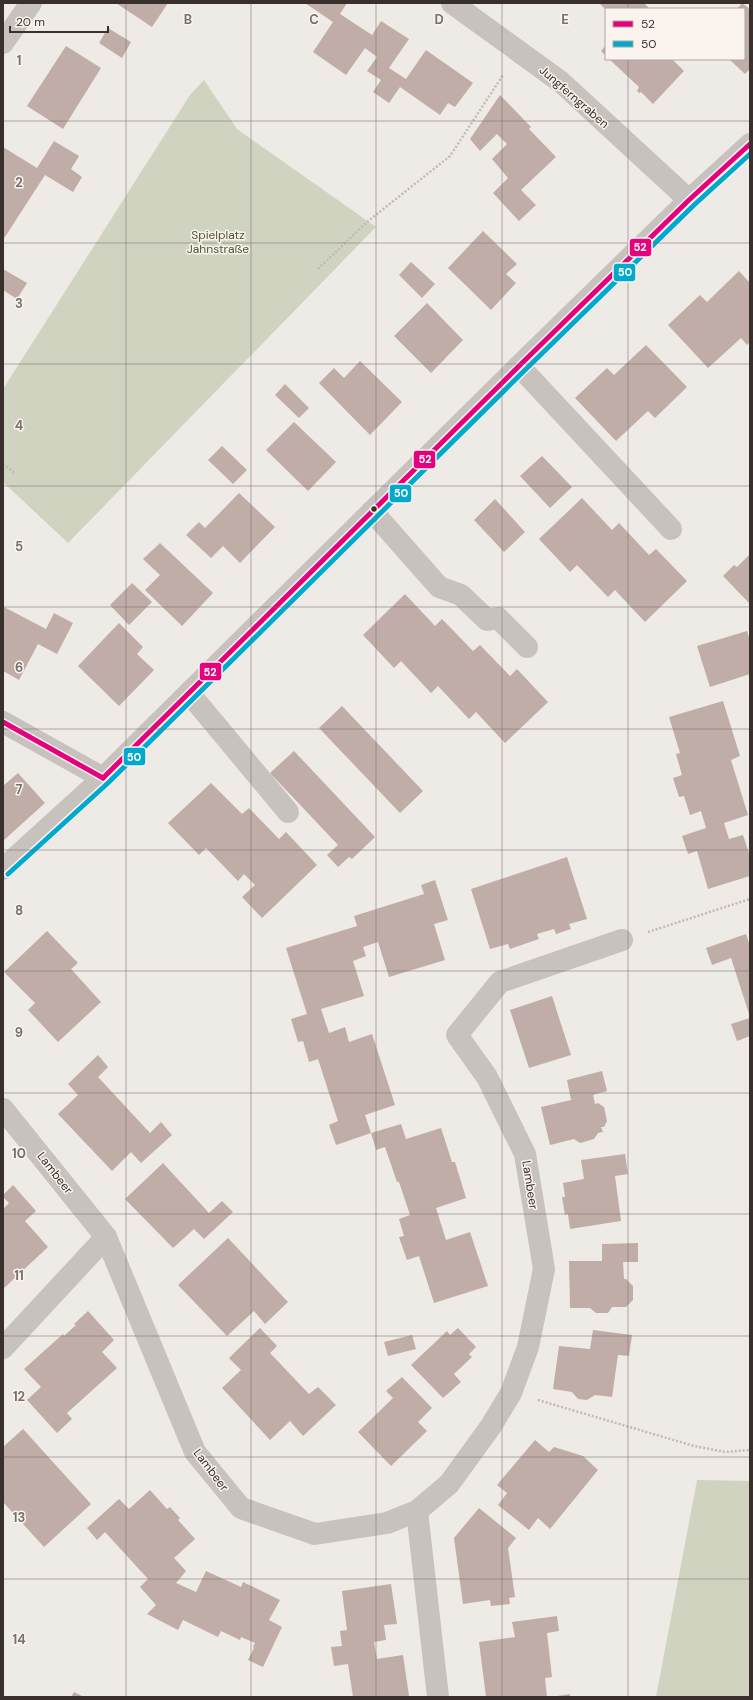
<svg xmlns="http://www.w3.org/2000/svg" width="753" height="1700" viewBox="0 0 753 1700" font-family="'DM Sans',sans-serif">
<style>
.green{fill:#d1d3c1}
.building{fill:#c1ada8}
.lines{fill:none;stroke-linecap:round;stroke-linejoin:round}
.path{stroke:#c1bab6;stroke-width:2.5;stroke-dasharray:2 2;stroke-linecap:butt}
.minor{stroke:#c8c2be;stroke-width:22}
.bus-1-casing{stroke:#faf3ee;stroke-width:8}
.bus-2-casing{stroke:#faf3ee;stroke-width:8}
.bus-1{stroke:#e5007d;stroke-width:5}
.bus-2{stroke:#00a9ce;stroke-width:5}
.grid{fill:none;stroke:#78706d;stroke-width:1;stroke-opacity:0.55}
.bus-dot{fill:#392f2c;stroke:#faf3ee;stroke-width:1.5}
.labels{text-anchor:middle;dominant-baseline:central;stroke-width:3;stroke-linejoin:round;paint-order:stroke}
.street-label{font-size:12px;fill:#392f2c;stroke:#faf3ee}
.park-label{font-size:12px;fill:#4d5631;stroke:#faf3ee}
.grid-label{font-size:13px;text-anchor:middle;font-weight:bold;fill:#78706d;stroke:#faf3ee;stroke-width:3;stroke-linejoin:round;paint-order:stroke}
.line-badge{stroke:#faf3ee;stroke-width:1.5}
.badge-label{font-size:11px;text-anchor:middle;font-weight:bold;fill:#fff}
</style>
<rect width="100%" height="100%" fill="#eeeae6"/>
<g class="green">
<path d="M 204,80 L 237,129 L 376,227 L 68,543 L 3,482 L 3,389 L 190,95 Z"/>
<path d="M 697,1480 L 750,1481 L 750,1697 L 656,1697 Z"/>
</g>
<g class="building">
<path d="M 116,3 L 168,3 L 152,27 Z"/>
<path d="M 305,3 L 347,3 L 340,14 L 372,35 L 381,21 L 409,39 L 389,68 L 406,79 L 426,50 L 473,83 L 455,107 L 448,103 L 440,115 L 400,87 L 389,103 L 373,92 L 381,80 L 367,71 L 377,57 L 365,48 L 346,75 L 313,52 L 333,22 Z"/>
<path d="M 599,3 L 644,3 L 650,9 L 606,10 Z"/>
<path d="M 742,3 L 750,9 L 750,69 L 745,74 L 729,59 L 744,59 L 744,9 L 737,9 Z"/>
<path d="M 108,28 L 131,42 L 122,58 L 99,43 Z"/>
<path d="M 606,45 L 606,56 L 601,51 Z"/>
<path d="M 66,46 L 101,68 L 63,129 L 27,106 Z"/>
<path d="M 609,59 L 672,59 L 684,71 L 653,104 L 641,92 L 639,93 L 637,91 L 639,87 Z"/>
<path d="M 500,95 L 531,127 L 529,129 L 556,157 L 521,190 L 536,205 L 519,221 L 493,193 L 508,178 L 492,159 L 507,144 L 497,134 L 480,151 L 470,139 Z"/>
<path d="M 54,141 L 79,156 L 71,169 L 82,177 L 73,192 L 45,175 L 3,240 L 3,147 L 37,168 Z"/>
<path d="M 483,231 L 517,264 L 506,274 L 516,283 L 491,310 L 448,268 Z"/>
<path d="M 411,262 L 435,284 L 422,298 L 399,275 Z"/>
<path d="M 3,269 L 27,283 L 17,299 L 3,290 Z"/>
<path d="M 739,271 L 750,283 L 750,342 L 747,345 L 741,338 L 708,368 L 668,325 L 700,295 L 707,302 Z"/>
<path d="M 427,303 L 463,340 L 431,373 L 394,336 Z"/>
<path d="M 646,345 L 687,387 L 655,418 L 648,411 L 616,441 L 575,398 L 607,368 L 614,375 Z"/>
<path d="M 360,361 L 402,402 L 370,435 L 319,383 L 334,368 L 344,378 Z"/>
<path d="M 285,384 L 309,408 L 299,418 L 275,395 Z"/>
<path d="M 294,422 L 336,462 L 308,491 L 266,450 Z"/>
<path d="M 222,446 L 247,470 L 233,484 L 208,460 Z"/>
<path d="M 542,456 L 572,487 L 550,508 L 520,476 Z"/>
<path d="M 239,493 L 275,527 L 240,563 L 223,546 L 211,558 L 186,535 L 199,522 L 205,528 Z"/>
<path d="M 582,498 L 612,530 L 619,523 L 649,555 L 656,549 L 687,581 L 645,622 L 615,590 L 608,597 L 577,565 L 570,572 L 539,539 Z"/>
<path d="M 495,499 L 525,532 L 504,552 L 474,520 Z"/>
<path d="M 160,543 L 213,593 L 182,626 L 145,590 L 160,575 L 143,559 Z"/>
<path d="M 750,554 L 750,604 L 723,576 L 734,565 L 737,567 Z"/>
<path d="M 132,583 L 152,602 L 129,625 L 110,605 Z"/>
<path d="M 405,594 L 435,626 L 442,619 L 473,651 L 480,645 L 510,676 L 517,669 L 548,702 L 505,743 L 476,712 L 469,719 L 438,686 L 431,693 L 401,661 L 394,668 L 363,635 Z"/>
<path d="M 4,607 L 46,629 L 54,613 L 73,623 L 57,654 L 38,644 L 19,680 L 3,671 Z"/>
<path d="M 119,623 L 143,647 L 137,654 L 154,670 L 119,706 L 78,666 Z"/>
<path d="M 747,631 L 750,641 L 750,674 L 710,687 L 697,646 Z"/>
<path d="M 723,701 L 740,756 L 731,760 L 748,815 L 724,823 L 729,839 L 743,835 L 750,856 L 750,876 L 708,889 L 697,851 L 688,854 L 682,836 L 706,828 L 701,811 L 690,815 L 684,796 L 679,797 L 673,778 L 682,775 L 676,754 L 680,753 L 669,717 Z"/>
<path d="M 342,706 L 423,791 L 400,813 L 319,728 Z"/>
<path d="M 294,751 L 375,837 L 352,859 L 349,857 L 338,867 L 327,855 L 338,845 L 270,773 Z"/>
<path d="M 18,773 L 45,803 L 3,841 L 3,786 Z"/>
<path d="M 211,783 L 242,814 L 249,808 L 279,839 L 286,832 L 317,865 L 262,918 L 242,897 L 255,885 L 244,874 L 238,881 L 206,848 L 199,855 L 168,823 Z"/>
<path d="M 567,857 L 587,919 L 569,924 L 571,929 L 556,934 L 554,929 L 537,934 L 539,939 L 510,949 L 508,944 L 490,949 L 471,889 Z"/>
<path d="M 435,880 L 448,920 L 434,924 L 445,960 L 389,977 L 378,942 L 363,947 L 366,956 L 353,961 L 364,996 L 321,1009 L 329,1033 L 345,1027 L 349,1042 L 372,1034 L 395,1105 L 365,1115 L 371,1133 L 336,1145 L 329,1125 L 338,1121 L 318,1059 L 309,1062 L 303,1041 L 298,1042 L 291,1019 L 307,1014 L 286,948 L 357,926 L 354,916 L 424,894 L 421,885 Z"/>
<path d="M 47,931 L 78,963 L 71,969 L 101,1002 L 58,1042 L 28,1010 L 35,1003 L 4,972 Z"/>
<path d="M 746,934 L 750,946 L 750,1017 L 731,958 L 712,965 L 706,948 Z"/>
<path d="M 552,996 L 571,1055 L 529,1068 L 510,1010 Z"/>
<path d="M 750,1018 L 750,1036 L 737,1041 L 731,1024 Z"/>
<path d="M 98,1055 L 108,1067 L 98,1077 L 150,1133 L 161,1122 L 172,1135 L 141,1163 L 131,1152 L 112,1171 L 58,1114 L 78,1095 L 68,1084 Z"/>
<path d="M 602,1071 L 607,1091 L 593,1095 L 595,1104 L 598,1103 L 604,1107 L 607,1121 L 604,1127 L 601,1127 L 603,1132 L 598,1133 L 594,1139 L 580,1143 L 574,1139 L 550,1145 L 541,1107 L 571,1100 L 567,1080 Z"/>
<path d="M 401,1124 L 406,1139 L 441,1128 L 452,1162 L 455,1162 L 466,1198 L 436,1208 L 446,1240 L 470,1232 L 488,1286 L 434,1303 L 419,1256 L 407,1260 L 399,1237 L 404,1236 L 399,1219 L 410,1215 L 399,1182 L 397,1182 L 385,1147 L 376,1150 L 371,1133 Z"/>
<path d="M 625,1154 L 628,1174 L 615,1176 L 621,1221 L 570,1229 L 568,1214 L 565,1215 L 562,1197 L 565,1197 L 563,1183 L 584,1179 L 581,1160 Z"/>
<path d="M 163,1163 L 209,1213 L 222,1201 L 233,1212 L 204,1239 L 194,1229 L 173,1248 L 125,1199 Z"/>
<path d="M 13,1185 L 36,1211 L 25,1221 L 48,1247 L 3,1289 L 3,1209 L 9,1203 L 3,1197 L 3,1195 Z"/>
<path d="M 228,1238 L 288,1302 L 265,1324 L 254,1311 L 227,1336 L 178,1285 Z"/>
<path d="M 638,1243 L 638,1262 L 623,1262 L 624,1279 L 626,1279 L 633,1286 L 633,1300 L 626,1307 L 612,1307 L 608,1313 L 596,1313 L 590,1308 L 570,1308 L 569,1261 L 602,1261 L 602,1244 Z"/>
<path d="M 88,1311 L 114,1340 L 102,1352 L 117,1368 L 67,1413 L 72,1419 L 57,1433 L 27,1400 L 41,1387 L 24,1369 L 63,1334 L 64,1336 L 76,1325 L 74,1324 Z"/>
<path d="M 260,1328 L 277,1346 L 270,1353 L 309,1394 L 318,1387 L 336,1405 L 303,1436 L 290,1421 L 270,1440 L 222,1388 L 241,1370 L 229,1358 Z"/>
<path d="M 458,1328 L 476,1347 L 469,1354 L 472,1357 L 454,1374 L 461,1382 L 443,1398 L 411,1365 L 447,1331 L 450,1335 Z"/>
<path d="M 593,1330 L 632,1335 L 629,1356 L 618,1355 L 612,1397 L 595,1395 L 587,1400 L 578,1399 L 572,1392 L 553,1389 L 559,1346 L 590,1349 Z"/>
<path d="M 412,1335 L 416,1349 L 388,1356 L 384,1342 Z"/>
<path d="M 402,1377 L 432,1408 L 418,1422 L 427,1431 L 391,1466 L 358,1432 L 393,1398 L 386,1391 Z"/>
<path d="M 23,1429 L 91,1504 L 44,1547 L 3,1502 L 3,1447 Z"/>
<path d="M 535,1440 L 549,1452 L 554,1447 L 583,1456 L 598,1470 L 550,1529 L 538,1518 L 529,1530 L 498,1505 L 507,1493 L 497,1485 Z"/>
<path d="M 150,1490 L 167,1509 L 170,1507 L 180,1518 L 178,1520 L 195,1539 L 174,1558 L 186,1571 L 176,1583 L 196,1592 L 206,1571 L 241,1587 L 243,1582 L 280,1600 L 269,1620 L 282,1627 L 263,1667 L 248,1660 L 254,1648 L 253,1647 L 255,1643 L 241,1637 L 240,1640 L 221,1631 L 218,1637 L 183,1620 L 178,1630 L 147,1614 L 156,1605 L 140,1587 L 148,1579 L 105,1532 L 97,1540 L 87,1528 L 119,1499 L 129,1509 Z"/>
<path d="M 479,1508 L 516,1538 L 508,1548 L 515,1597 L 509,1598 L 510,1604 L 491,1606 L 490,1600 L 463,1604 L 454,1538 Z"/>
<path d="M 391,1584 L 397,1624 L 384,1625 L 386,1640 L 374,1642 L 377,1659 L 403,1655 L 409,1696 L 353,1697 L 348,1664 L 334,1666 L 331,1647 L 342,1646 L 340,1631 L 347,1630 L 342,1591 Z"/>
<path d="M 557,1616 L 559,1631 L 547,1633 L 552,1677 L 545,1678 L 547,1697 L 486,1697 L 479,1642 L 515,1637 L 512,1622 Z"/>
<path d="M 74,1692 L 84,1697 L 71,1697 Z"/>
<path d="M 570,1694 L 570,1697 L 557,1697 L 557,1696 Z"/>
</g>
<g class="lines">
<g class="path">
<path d="M 318,269 L 367,222 L 450,156 L 503,75"/>
<path d="M 3,464 L 15,473"/>
<path d="M 648,932 L 750,899"/>
<path d="M 538,1400 L 694,1446 L 725,1452 L 750,1450"/>
</g>
<g class="minor">
<path d="M 452,3 L 561,82 L 689,200"/>
<path d="M 3,43 L 31,3"/>
<path d="M 519,366 L 671,529"/>
<path d="M 372,511 L 439,587 L 461,595 L 487,620 L 498,618 L 527,647"/>
<path d="M 189,693 L 288,812"/>
<path d="M 3,722 L 103,778"/>
<path d="M 3,869 L 103,778 L 519,366 L 689,200 L 750,144"/>
<path d="M 3,1109 L 106,1237 L 195,1452 L 241,1508 L 315,1534 L 387,1523 L 417,1511 L 449,1484 L 491,1426 L 511,1393 L 528,1347 L 544,1269 L 525,1154 L 487,1077 L 457,1035 L 500,982 L 622,940"/>
<path d="M 3,1348 L 106,1237"/>
<path d="M 417,1511 L 438,1697"/>
</g>
<g class="bus-1-casing">
<g id="bus-1">
<path d="M 3,722 L 103,778"/>
<path d="M 103,778 L 519,366 L 689,200 L 750,144"/>
</g>
</g>
<g class="bus-2-casing">
<path id="bus-2" d="M 8,874 L 108,783 L 524,371 L 694,205 L 750,154"/>
</g>
<use href="#bus-1" class="bus-1"/>
<use href="#bus-2" class="bus-2"/>
</g>
<path class="grid" d="M 126,3 L 126,1697M 251,3 L 251,1697M 376,3 L 376,1697M 502,3 L 502,1697M 628,3 L 628,9M 628,59 L 628,1697M 3,121 L 750,121M 3,243 L 750,243M 3,364 L 750,364M 3,486 L 750,486M 3,607 L 750,607M 3,729 L 750,729M 3,850 L 750,850M 3,971 L 750,971M 3,1093 L 750,1093M 3,1214 L 750,1214M 3,1336 L 750,1336M 3,1457 L 750,1457M 3,1579 L 750,1579"/>
<circle class="bus-dot" cx="374" cy="509" r="3.5"/>
<g class="labels">
<g class="street-label">
<text transform="translate(574 97) rotate(41)">Jungferngraben</text>
<text transform="translate(55 1173) rotate(52)">Lambeer</text>
<text transform="translate(530 1185) rotate(81)">Lambeer</text>
<text transform="translate(211 1470) rotate(53)">Lambeer</text>
</g>
<g class="park-label">
<text x="218" y="235">Spielplatz<tspan x="218" dy="14">Jahnstraße</tspan></text>
</g>
</g>
<g class="grid-label">
<text x="188" y="24">B</text>
<text x="314" y="24">C</text>
<text x="439" y="24">D</text>
<text x="565" y="24">E</text>
<text x="19" y="65">1</text>
<text x="19" y="187">2</text>
<text x="19" y="308">3</text>
<text x="19" y="430">4</text>
<text x="19" y="551">5</text>
<text x="19" y="672">6</text>
<text x="19" y="794">7</text>
<text x="19" y="915">8</text>
<text x="19" y="1037">9</text>
<text x="19" y="1158">10</text>
<text x="19" y="1280">11</text>
<text x="19" y="1401">12</text>
<text x="19" y="1522">13</text>
<text x="19" y="1644">14</text>
</g>
<g class="line-badge">
<rect x="629" y="238" width="23" height="19" rx="4" fill="#e5007d"/>
<rect x="613" y="263" width="23" height="19" rx="4" fill="#00a9ce"/>
<rect x="413" y="450" width="23" height="19" rx="4" fill="#e5007d"/>
<rect x="389" y="484" width="23" height="19" rx="4" fill="#00a9ce"/>
<rect x="199" y="662" width="23" height="19" rx="4" fill="#e5007d"/>
<rect x="123" y="747" width="23" height="19" rx="4" fill="#00a9ce"/>
</g>
<g class="badge-label">
<text x="640" y="251">52</text>
<text x="625" y="276">50</text>
<text x="425" y="463">52</text>
<text x="401" y="497">50</text>
<text x="210" y="676">52</text>
<text x="134" y="761">50</text>
</g>
<rect width="753" height="1700" fill="none" stroke="#392f2c" stroke-width="8"/>
<rect x="605" y="8" width="140" height="52" fill="#faf3ee" stroke="#ada5a0"/>
<rect x="613" y="21" width="20" height="6" fill="#e5007d" stroke="#ada5a0"/>
<text x="641" y="28" font-size="12" fill="#392f2c">52</text>
<rect x="613" y="41" width="20" height="6" fill="#00a9ce" stroke="#ada5a0"/>
<text x="641" y="48" font-size="12" fill="#392f2c">50</text>
<path d="M10 26v6h98v-6" fill="none" stroke="#392f2c" stroke-width="2"/>
<text x="16" y="26" font-size="12" fill="#392f2c" stroke="#faf3ee" stroke-width="3" paint-order="stroke">20 m</text>
</svg>
